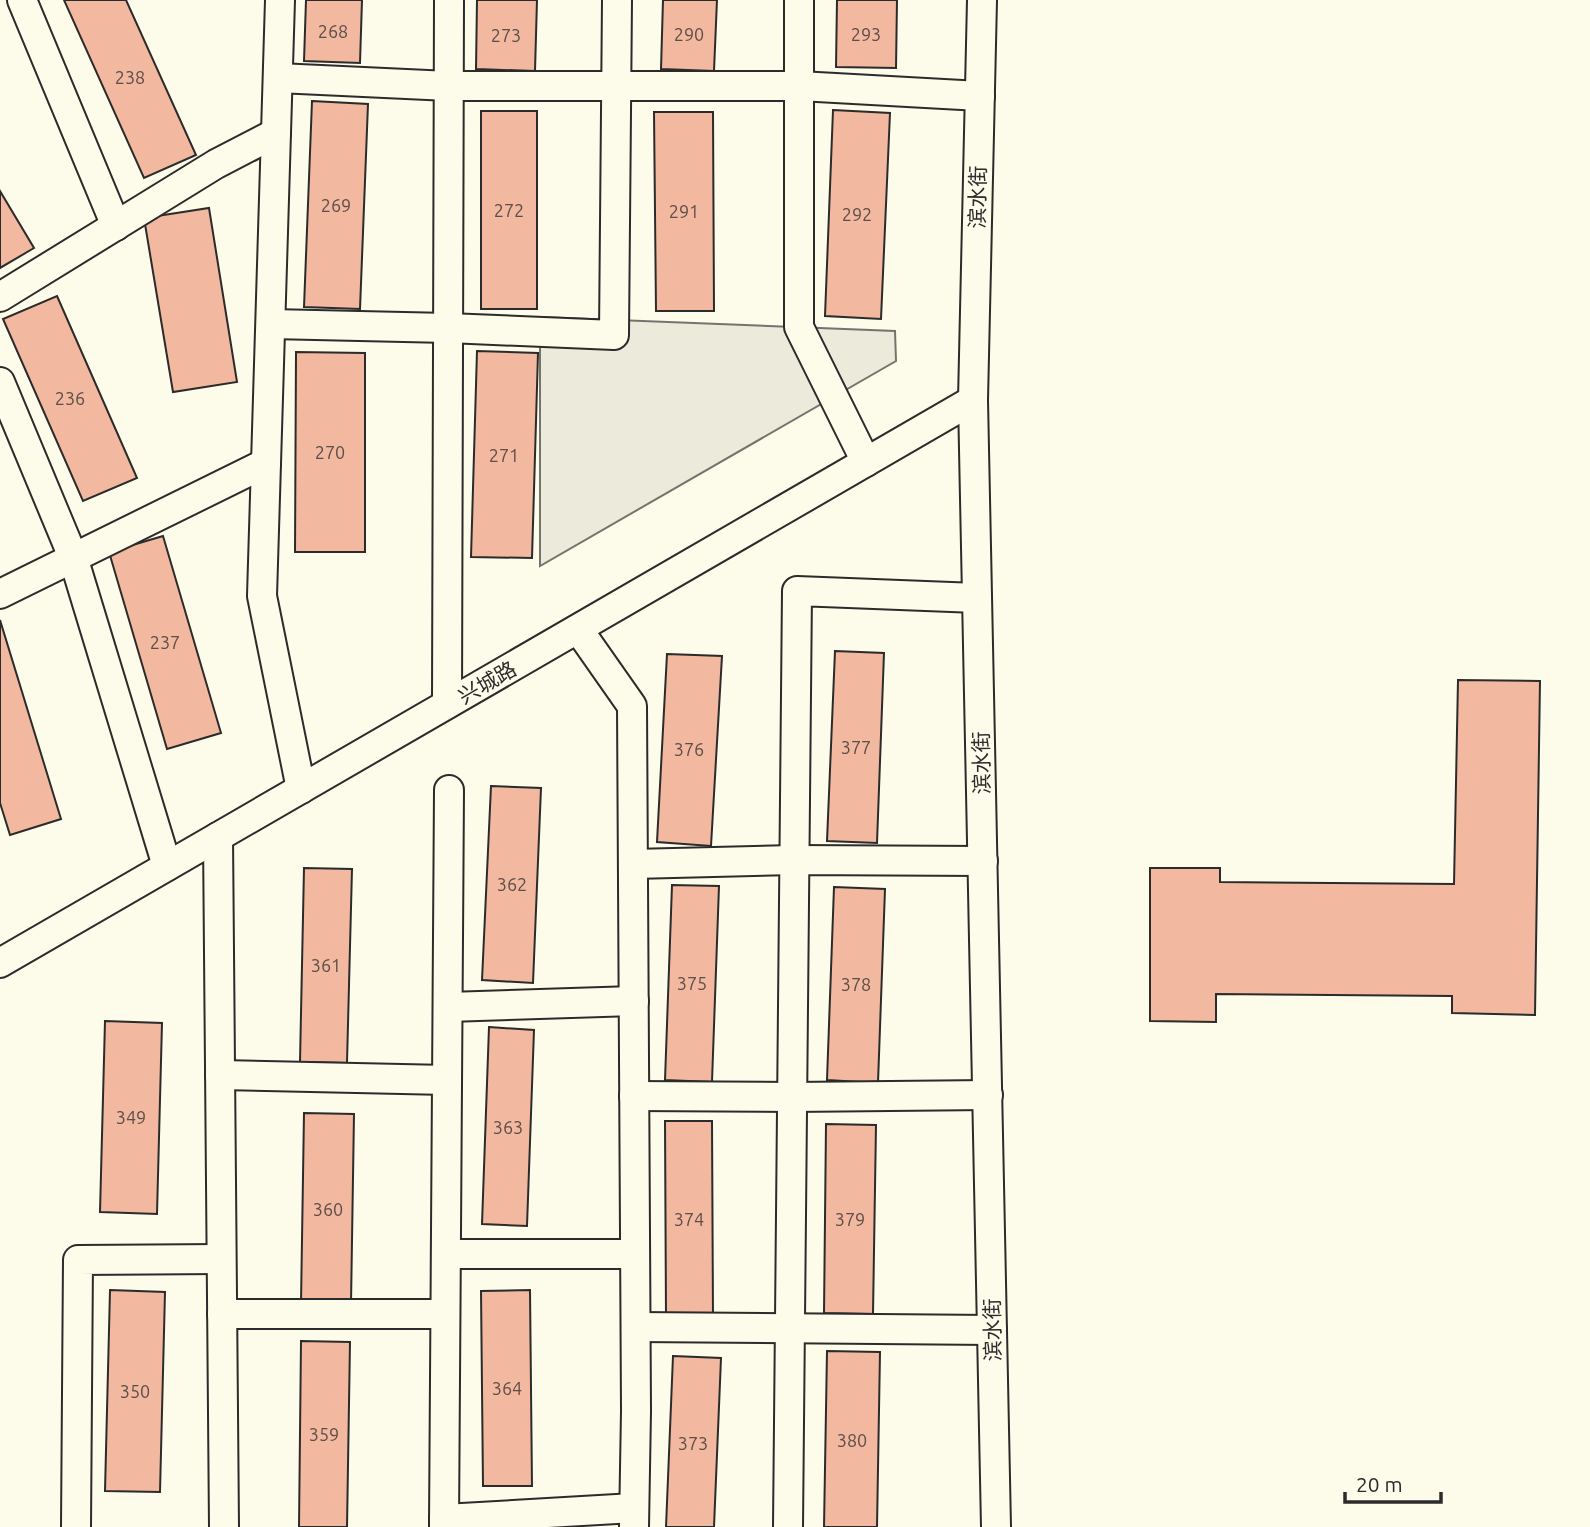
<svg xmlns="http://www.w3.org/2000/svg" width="1590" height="1527" viewBox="0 0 1590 1527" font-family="Ubuntu,'Noto Sans SC',sans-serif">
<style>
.parking{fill:#eceadb;stroke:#74746e;stroke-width:2}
.building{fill:#f2b8a0;stroke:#2b2b2b;stroke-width:2}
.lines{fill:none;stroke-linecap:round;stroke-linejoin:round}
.minor-casing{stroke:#2b2b2b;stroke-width:32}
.minor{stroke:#fdfbea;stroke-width:28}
.labels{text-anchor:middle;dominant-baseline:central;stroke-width:5;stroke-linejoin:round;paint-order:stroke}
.number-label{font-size:18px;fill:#5d4e48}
.street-label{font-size:21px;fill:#2b2b2b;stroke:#fdfbea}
</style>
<rect width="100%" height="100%" fill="#fdfbea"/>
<path class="parking" d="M 540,317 L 895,331 L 896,361 L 540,566 Z"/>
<g class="building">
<path d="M 64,0 L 126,0 L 196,155 L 144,178 Z"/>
<path d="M 306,0 L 362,0 L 360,63 L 304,61 Z"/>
<path d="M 477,0 L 537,0 L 535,71 L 476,69 Z"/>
<path d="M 663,0 L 717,0 L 714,71 L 661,69 Z"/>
<path d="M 837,0 L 897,0 L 896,68 L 836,67 Z"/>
<path d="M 312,101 L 368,104 L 360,309 L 304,307 Z"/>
<path d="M 833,110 L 890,113 L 881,319 L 825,316 Z"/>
<rect x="481" y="111" width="56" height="198"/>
<path d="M 654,112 L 713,112 L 714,311 L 656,311 Z"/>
<path d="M 0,191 L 34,248 L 0,268 Z"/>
<path d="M 209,208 L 237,382 L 173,392 L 144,218 Z"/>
<path d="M 57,296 L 137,478 L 83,501 L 3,319 Z"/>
<path d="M 477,351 L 538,353 L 532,558 L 471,557 Z"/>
<path d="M 296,352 L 365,353 L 365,552 L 295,552 Z"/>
<path d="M 163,536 L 221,733 L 167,749 L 109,552 Z"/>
<path d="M 0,620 L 61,819 L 10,835 L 0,803 Z"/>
<path d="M 835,651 L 884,653 L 877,843 L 827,841 Z"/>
<path d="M 667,654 L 722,656 L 711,846 L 657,842 Z"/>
<path d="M 1458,680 L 1540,681 L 1535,1015 L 1452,1013 L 1452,996 L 1216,994 L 1216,1022 L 1150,1021 L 1150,868 L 1220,868 L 1220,882 L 1454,884 Z"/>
<path d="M 491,786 L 541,788 L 533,983 L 482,980 Z"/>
<path d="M 304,868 L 352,869 L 347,1063 L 300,1062 Z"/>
<path d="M 672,885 L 719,886 L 712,1082 L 665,1080 Z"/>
<path d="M 834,887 L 885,889 L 878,1083 L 827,1080 Z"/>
<path d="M 105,1021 L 162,1023 L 157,1214 L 100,1212 Z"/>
<path d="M 489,1027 L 534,1030 L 527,1226 L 482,1224 Z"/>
<path d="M 304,1113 L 354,1114 L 351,1304 L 301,1303 Z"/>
<path d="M 665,1121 L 712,1121 L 713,1317 L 666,1317 Z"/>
<path d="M 826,1124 L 876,1125 L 873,1314 L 824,1313 Z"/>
<path d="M 110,1290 L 165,1292 L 160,1492 L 105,1491 Z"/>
<path d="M 530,1290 L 532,1486 L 483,1486 L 481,1291 Z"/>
<path d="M 301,1341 L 350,1342 L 347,1527 L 299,1527 Z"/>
<path d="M 827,1351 L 880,1352 L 877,1527 L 824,1527 Z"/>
<path d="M 673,1356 L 721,1358 L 714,1527 L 666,1527 Z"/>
</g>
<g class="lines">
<g class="minor-casing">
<g id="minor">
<path d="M 22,0 L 116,226"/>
<path d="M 280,0 L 262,596 L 301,789"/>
<path d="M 799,0 L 799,327 L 866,462"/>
<path d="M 982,0 L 973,400 L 996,1527"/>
<path d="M 278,78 L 449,86 L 799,86 L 980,96"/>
<path d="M 0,297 L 216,164 L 276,133"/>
<path d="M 271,324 L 448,328 L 614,335 L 617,0"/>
<path d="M 0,382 L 73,557 L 167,866"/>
<path d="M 0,594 L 266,463"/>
<path d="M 578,629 L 632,706 L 636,1411 L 634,1527"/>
<path d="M 447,704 L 449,0"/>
<path d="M 218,837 L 224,1527"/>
<path d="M 633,864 L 794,860 L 983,861"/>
<path d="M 0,963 L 973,400"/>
<path d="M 448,1007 L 634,1001"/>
<path d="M 220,1075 L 447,1080"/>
<path d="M 634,1096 L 792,1097 L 988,1095"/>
<path d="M 446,1254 L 635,1254"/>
<path d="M 222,1314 L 445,1314"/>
<path d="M 636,1327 L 992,1330"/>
<path d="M 444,1519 L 634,1508"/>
<path d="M 76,1527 L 78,1260 L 221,1259"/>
<path d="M 444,1527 L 449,790"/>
<path d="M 788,1527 L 797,591 L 977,598"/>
</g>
</g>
<use href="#minor" class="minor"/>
</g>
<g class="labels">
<g class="number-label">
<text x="333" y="31">268</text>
<text x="689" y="34">290</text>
<text x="866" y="34">293</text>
<text x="506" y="35">273</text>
<text x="130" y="77">238</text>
<text x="336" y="205">269</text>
<text x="509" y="210">272</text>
<text x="684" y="211">291</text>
<text x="857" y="214">292</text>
<text x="70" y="398">236</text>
<text x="330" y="452">270</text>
<text x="504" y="455">271</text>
<text x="165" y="642">237</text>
<text x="856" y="747">377</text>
<text x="689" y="749">376</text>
<text x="512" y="884">362</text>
<text x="326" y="965">361</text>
<text x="692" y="983">375</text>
<text x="856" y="984">378</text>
<text x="131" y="1117">349</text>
<text x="508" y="1127">363</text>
<text x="328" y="1209">360</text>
<text x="689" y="1219">374</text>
<text x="850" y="1219">379</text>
<text x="507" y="1388">364</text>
<text x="135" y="1391">350</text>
<text x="324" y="1434">359</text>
<text x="852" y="1440">380</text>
<text x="693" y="1443">373</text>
</g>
<g class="street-label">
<text transform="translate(977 197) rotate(-89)">滨水街</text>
<text transform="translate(487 682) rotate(-30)">兴城路</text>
<text transform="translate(981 763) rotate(-91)">滨水街</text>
<text transform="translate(992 1330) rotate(-91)">滨水街</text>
</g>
</g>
<path d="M1345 1492v10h96v-10" fill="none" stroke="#2b2b2b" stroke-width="3.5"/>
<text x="1356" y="1492" font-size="21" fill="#2b2b2b" stroke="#fdfbea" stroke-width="5" paint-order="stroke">20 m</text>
</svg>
